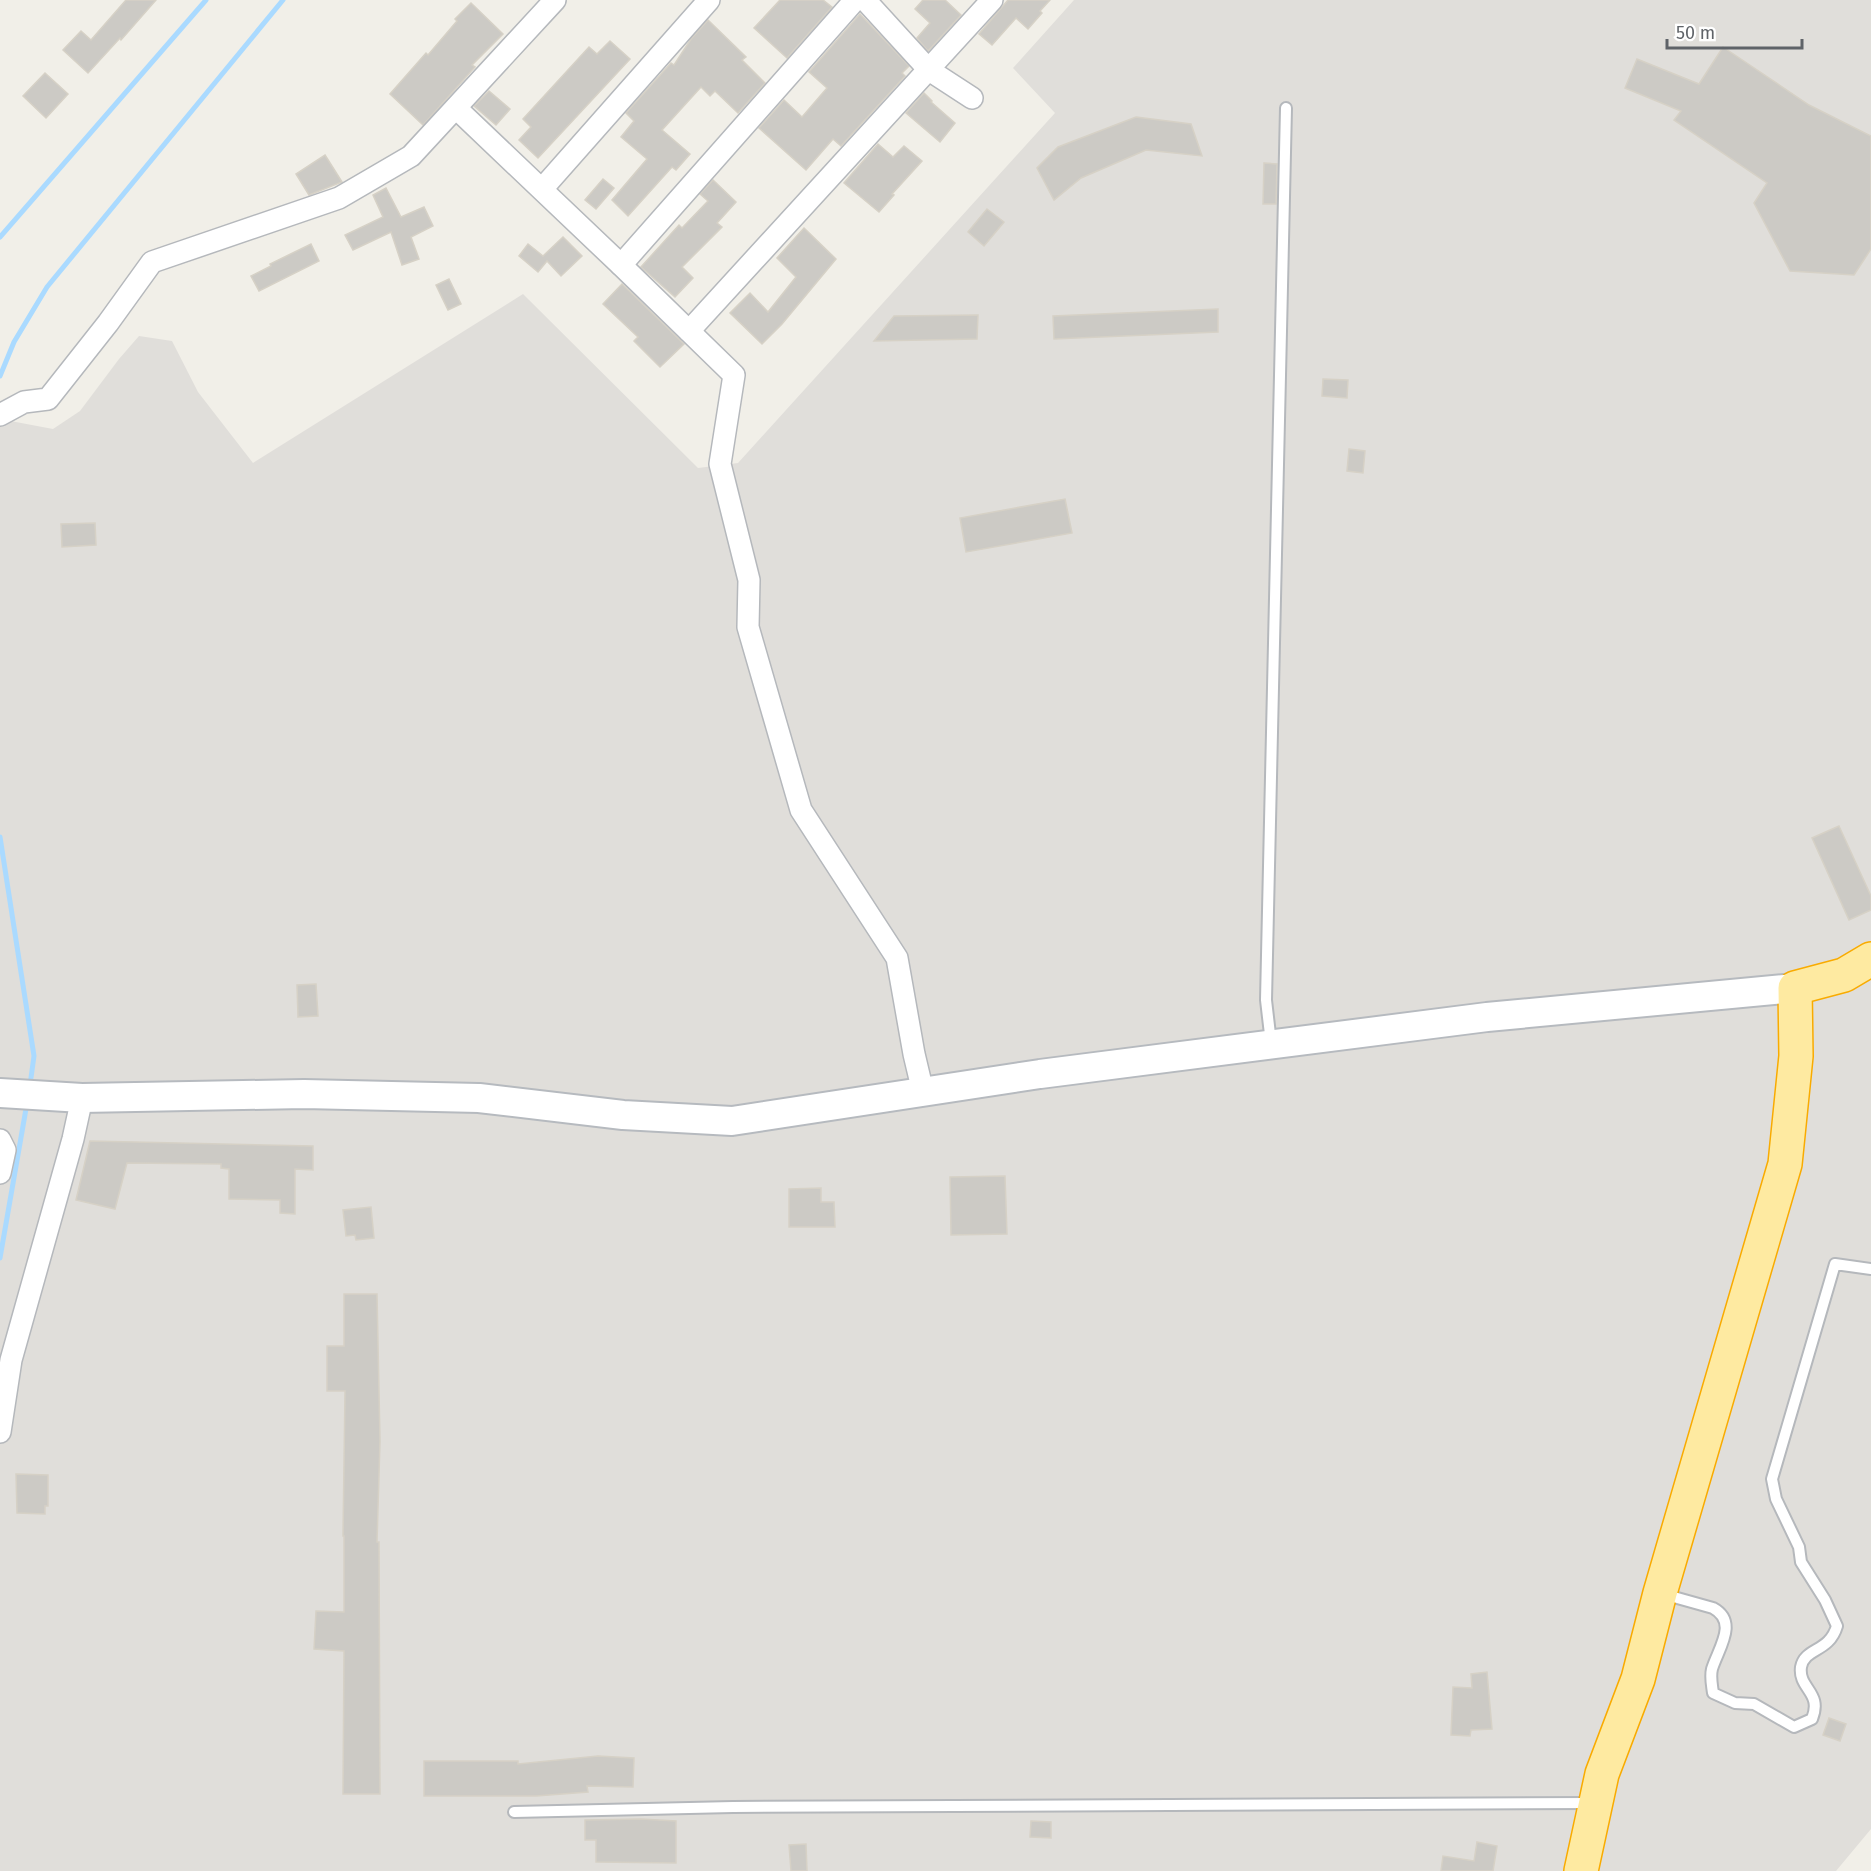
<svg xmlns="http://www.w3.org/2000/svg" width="1871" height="1871" viewBox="0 0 1871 1871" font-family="'Fira Sans',sans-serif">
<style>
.industrial{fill:#e0deda}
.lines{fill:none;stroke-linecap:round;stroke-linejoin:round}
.stream{stroke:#aadaff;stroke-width:5}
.building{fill:#cccac5;stroke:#d6d1c6;stroke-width:1.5}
.service-casing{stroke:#b5b8bc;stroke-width:14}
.minor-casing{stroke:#b5b8bc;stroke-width:24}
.secondary-casing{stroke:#b6babf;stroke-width:32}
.trunk-casing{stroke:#f9ab00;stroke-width:36}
.service{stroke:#fff;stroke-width:10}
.minor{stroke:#fff;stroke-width:21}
.secondary{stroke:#fff;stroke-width:28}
.trunk{stroke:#feeaa1;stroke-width:33}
</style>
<rect width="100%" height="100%" fill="#f1efe8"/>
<path class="industrial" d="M 1074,0 L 1871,0 L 1871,1829 L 1836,1871 L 0,1871 L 0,419 L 53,429 L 80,411 L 119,359 L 139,336 L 172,341 L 198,392 L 253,463 L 523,294 L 698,468 L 738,463 L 1055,113 L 1013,68 Z"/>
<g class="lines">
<g class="stream">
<path d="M 0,237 L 206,0"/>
<path d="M 0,376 L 14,342 L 47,287 L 283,0"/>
<path d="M 0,837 L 34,1056 L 30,1085"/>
<path d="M 0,1258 L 27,1103"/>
</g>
</g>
<g class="building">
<path d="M 126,0 L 156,0 L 121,40 L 120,38 L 88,73 L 63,50 L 81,31 L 91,40 Z"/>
<path d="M 780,0 L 823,0 L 832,7 L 787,58 L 754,28 Z"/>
<path d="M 923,0 L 945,0 L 961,15 L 928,51 L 917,38 L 930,23 L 915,9 Z"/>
<path d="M 1008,0 L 1050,0 L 1040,11 L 1042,13 L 1028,29 L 1016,18 L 992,45 L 979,34 Z"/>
<path d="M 471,3 L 503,34 L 472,65 L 475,67 L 423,125 L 390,94 L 426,53 L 428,55 L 457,21 L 455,19 Z"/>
<path d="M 860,14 L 909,66 L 902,73 L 905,76 L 841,146 L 833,139 L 806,170 L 759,128 L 784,100 L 802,117 L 827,88 L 809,72 Z"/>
<path d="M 708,20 L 746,57 L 742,60 L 765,83 L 738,113 L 715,91 L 710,96 L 701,87 L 662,130 L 690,154 L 676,170 L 672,167 L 628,216 L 612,200 L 647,159 L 621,137 L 634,121 L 626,113 L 671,63 L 674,65 L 691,39 Z"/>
<path d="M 610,41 L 630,59 L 538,158 L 519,140 L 531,127 L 523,119 L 589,47 L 597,54 Z"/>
<path d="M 1723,47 L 1809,105 L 1871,136 L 1871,249 L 1854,275 L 1790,271 L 1754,203 L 1767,183 L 1674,120 L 1681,111 L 1625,88 L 1637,59 L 1699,84 Z"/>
<path d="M 45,73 L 68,94 L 46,118 L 23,96 Z"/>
<path d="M 489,91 L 510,109 L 496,125 L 474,106 Z"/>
<path d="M 924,93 L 932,101 L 931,102 L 955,123 L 940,142 L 906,113 Z"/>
<path d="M 1136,117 L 1191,124 L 1202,156 L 1146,150 L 1081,178 L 1054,200 L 1037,168 L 1058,147 Z"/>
<path d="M 878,144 L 893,157 L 904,146 L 922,161 L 892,194 L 894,195 L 879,212 L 844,183 Z"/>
<path d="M 325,155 L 342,182 L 309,195 L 296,174 Z"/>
<path d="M 1264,163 L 1277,164 L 1276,204 L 1263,204 Z"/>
<path d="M 603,179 L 614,188 L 596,209 L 585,200 Z"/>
<path d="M 713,180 L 736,202 L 717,223 L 722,227 L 682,267 L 693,278 L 675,297 L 641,267 L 679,225 L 682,228 L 708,201 L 700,194 Z"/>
<path d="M 386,188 L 401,217 L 424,207 L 433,226 L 411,237 L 419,259 L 402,265 L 391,232 L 353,250 L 345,235 L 383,217 L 373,195 Z"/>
<path d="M 987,209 L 1004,222 L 984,246 L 968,232 Z"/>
<path d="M 804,228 L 836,259 L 782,324 L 762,344 L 730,313 L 750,293 L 768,312 L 796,277 L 777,258 Z"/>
<path d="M 563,237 L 582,256 L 561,276 L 547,261 L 538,272 L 519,256 L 528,244 L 543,256 Z"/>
<path d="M 311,244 L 319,261 L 259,291 L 251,276 L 271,266 L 270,264 Z"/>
<path d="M 449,279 L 461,304 L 448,310 L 436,285 Z"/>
<path d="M 622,284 L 684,344 L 660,367 L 634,341 L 638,337 L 603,304 Z"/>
<path d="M 1218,309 L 1218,332 L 1054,339 L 1053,316 Z"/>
<path d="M 978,315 L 977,339 L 874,341 L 894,316 Z"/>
<path d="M 1323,379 L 1348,380 L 1347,398 L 1322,396 Z"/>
<path d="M 1349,449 L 1365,451 L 1363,473 L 1347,471 Z"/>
<path d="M 1065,499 L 1072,533 L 966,552 L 960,518 Z"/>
<path d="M 95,523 L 96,545 L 62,547 L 61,524 Z"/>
<path d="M 1839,826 L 1871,896 L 1871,910 L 1849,920 L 1812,838 Z"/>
<path d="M 316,984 L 318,1016 L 298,1017 L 297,985 Z"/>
<path d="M 90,1141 L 313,1146 L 313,1170 L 295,1169 L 295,1214 L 280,1213 L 280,1200 L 229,1199 L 229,1169 L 221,1168 L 221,1164 L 127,1163 L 115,1209 L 76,1200 Z"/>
<path d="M 1005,1176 L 1007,1234 L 951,1235 L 950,1177 Z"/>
<path d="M 821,1188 L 821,1202 L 834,1202 L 835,1227 L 789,1227 L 789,1189 Z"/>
<path d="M 371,1207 L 374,1238 L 356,1240 L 355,1235 L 346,1236 L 343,1210 Z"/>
<path d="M 344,1294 L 377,1294 L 380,1441 L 377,1542 L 379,1542 L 380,1794 L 343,1794 L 344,1651 L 314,1649 L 316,1611 L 344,1612 L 344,1536 L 343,1536 L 345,1391 L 327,1391 L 327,1346 L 344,1346 Z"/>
<path d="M 16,1474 L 48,1475 L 48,1506 L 45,1506 L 45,1514 L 17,1513 Z"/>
<path d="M 1487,1672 L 1492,1729 L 1471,1730 L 1470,1736 L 1451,1735 L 1453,1687 L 1472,1688 L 1471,1674 Z"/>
<path d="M 1829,1718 L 1846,1724 L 1840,1741 L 1823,1735 Z"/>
<path d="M 598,1756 L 634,1758 L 633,1787 L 587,1786 L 588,1792 L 536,1796 L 424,1796 L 424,1761 L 518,1761 L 518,1764 Z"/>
<path d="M 641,1819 L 676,1821 L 676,1863 L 596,1862 L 596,1840 L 585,1840 L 585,1820 Z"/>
<path d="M 1031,1821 L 1051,1822 L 1051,1838 L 1030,1837 Z"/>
<path d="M 1477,1842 L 1497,1846 L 1493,1871 L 1441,1871 L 1443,1856 L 1474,1861 Z"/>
<path d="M 806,1844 L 807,1871 L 791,1871 L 789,1845 Z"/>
</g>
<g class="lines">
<g class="service-casing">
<g id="service">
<path d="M 1271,1043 L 1266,1000 L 1286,108"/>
<path d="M 1663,1594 L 1713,1608 C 1739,1622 1718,1649 1712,1669 C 1710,1677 1712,1685 1713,1693 L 1735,1703 L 1754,1704 L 1794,1727 L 1812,1719 C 1823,1692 1798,1689 1801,1667 C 1805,1647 1829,1653 1837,1626 L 1825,1600 L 1801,1562 L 1799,1547 L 1776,1499 L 1772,1479 L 1835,1264 L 1871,1269"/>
<path d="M 514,1812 L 733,1807 L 1592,1803"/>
</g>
</g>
<g class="minor-casing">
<g id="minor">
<path d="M 865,0 L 929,70 L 972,98"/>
<path d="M 456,108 L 621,265 L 734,375 L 720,464 L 749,580 L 748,627 L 801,810 L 897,958 L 914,1054 L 923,1092"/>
<path d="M 542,189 L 709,0"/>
<path d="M 621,265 L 855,0"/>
<path d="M 689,331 L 992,0"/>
<path d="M 0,415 L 24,402 L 48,399 L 108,323 L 152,262 L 339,198 L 411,156 L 555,0"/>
<path d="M 0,1140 L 5,1150 L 0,1173"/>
<path d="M 0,1432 L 11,1360 L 73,1139 L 82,1098"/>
</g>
</g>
<g class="secondary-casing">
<path id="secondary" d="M 0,1093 L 82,1098 L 304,1094 L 479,1098 L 623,1115 L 732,1121 L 1040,1074 L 1487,1017 L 1795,988"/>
</g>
<g class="trunk-casing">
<path id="trunk" d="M 1581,1871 L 1602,1774 L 1638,1679 L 1660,1593 L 1785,1164 L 1796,1056 L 1795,988 L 1844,975 L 1871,959"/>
</g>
<use href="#service" class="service"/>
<use href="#minor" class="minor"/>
<use href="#secondary" class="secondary"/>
<use href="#trunk" class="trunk"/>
</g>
<path d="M1667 39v9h135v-9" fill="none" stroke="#5f6368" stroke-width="3"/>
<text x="1676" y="39" font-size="18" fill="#5f6368" stroke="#ffffff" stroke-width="4.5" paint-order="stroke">50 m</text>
</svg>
